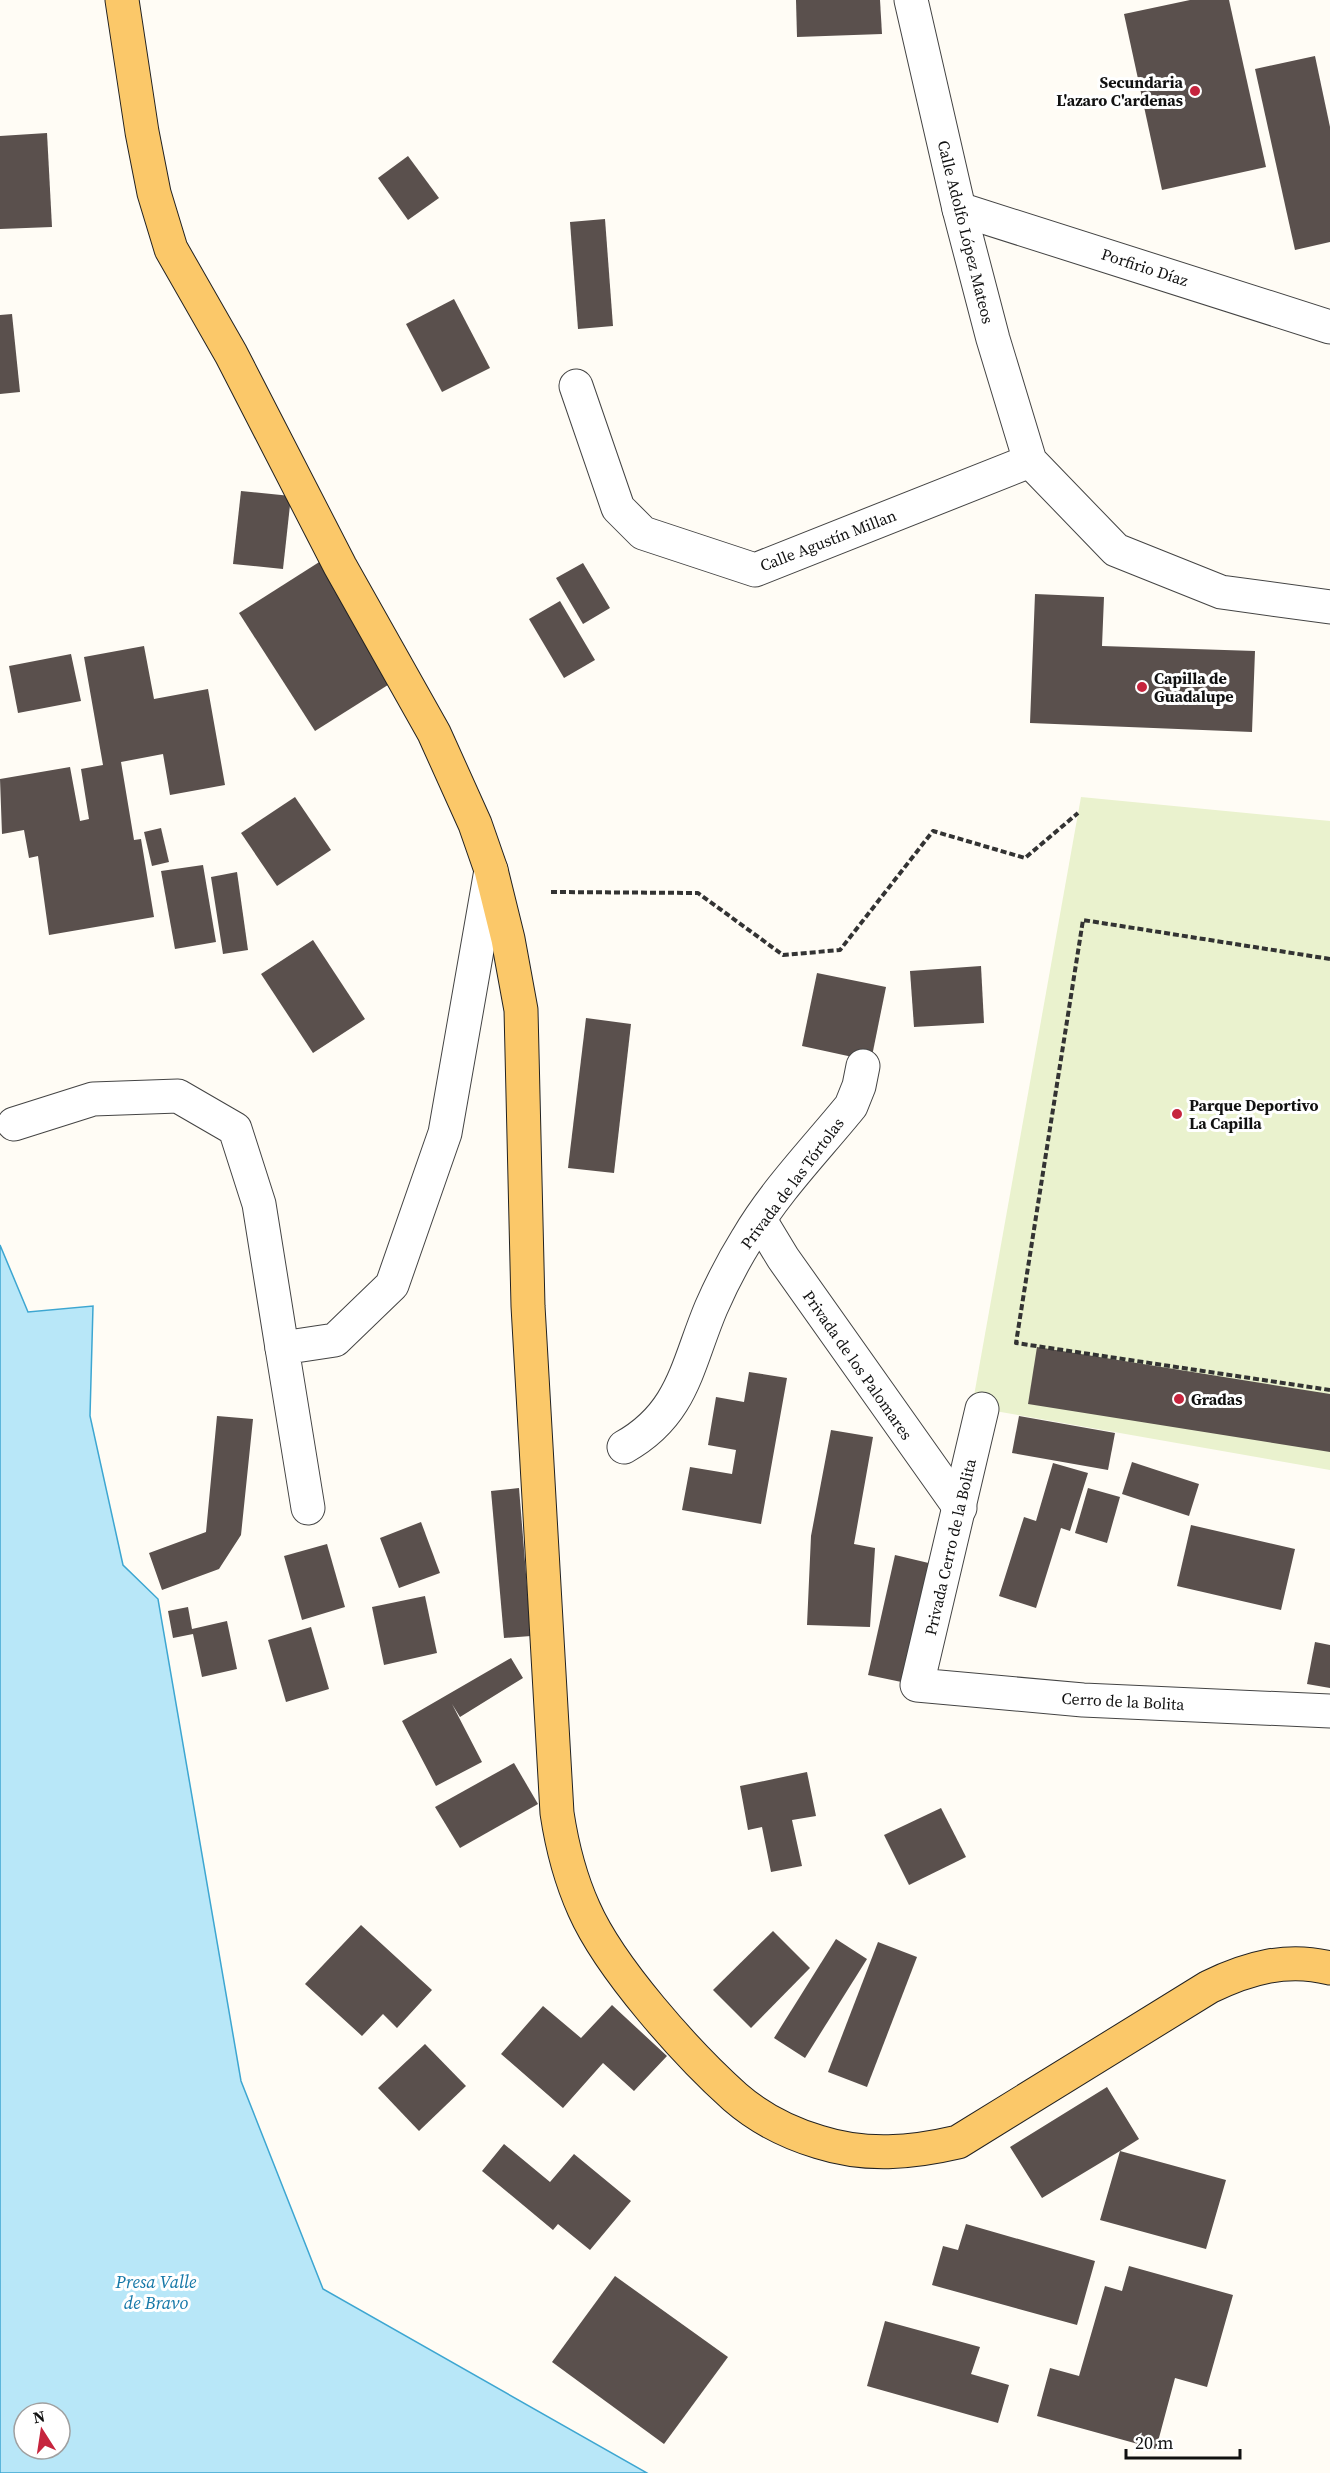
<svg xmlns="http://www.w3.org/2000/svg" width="1330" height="2473" viewBox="0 0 1330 2473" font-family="'Source Serif 4',serif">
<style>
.pitch{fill:#eaf2ce}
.water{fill:#b8e7f8;stroke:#3da6d1;stroke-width:1.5;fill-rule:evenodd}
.building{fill:#5a504d}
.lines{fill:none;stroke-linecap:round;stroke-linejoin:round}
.minor-casing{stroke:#444;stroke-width:35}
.major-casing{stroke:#222;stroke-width:35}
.path{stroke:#333;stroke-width:4;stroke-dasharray:6 3;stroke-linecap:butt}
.minor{stroke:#fff;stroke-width:33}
.major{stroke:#fbc869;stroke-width:33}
.poi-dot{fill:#c6243d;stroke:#fff;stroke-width:2}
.labels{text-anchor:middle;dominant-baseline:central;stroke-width:6;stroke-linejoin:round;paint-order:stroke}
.poi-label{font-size:16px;font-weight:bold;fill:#111;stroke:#fff;text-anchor:start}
.street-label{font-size:16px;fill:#111;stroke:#fff}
.water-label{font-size:18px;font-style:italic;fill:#1578a8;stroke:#fff}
</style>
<rect width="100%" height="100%" fill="#fffcf5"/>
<path class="pitch" d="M 1081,797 L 1330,821 L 1330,1470 L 972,1407 Z"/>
<path class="water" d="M 0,1245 L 28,1312 L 93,1306 L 90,1416 L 123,1565 L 158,1599 L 241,2081 L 323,2289 L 647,2473 L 0,2473 ZM 24,2413 L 60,2413 L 60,2449 L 24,2449 Z"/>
<g class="building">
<path d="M 796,0 L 880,0 L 882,34 L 797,37 Z"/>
<path d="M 1190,0 L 1229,0 L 1266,167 L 1162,190 L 1124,14 Z"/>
<path d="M 1315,56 L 1330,127 L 1330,242 L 1295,250 L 1255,69 Z"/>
<path d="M 47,133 L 52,227 L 0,229 L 0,136 Z"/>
<path d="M 408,156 L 439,198 L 408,220 L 378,178 Z"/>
<path d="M 605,219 L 613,326 L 578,329 L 570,222 Z"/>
<path d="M 454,299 L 490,368 L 442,392 L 406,324 Z"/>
<path d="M 12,314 L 20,392 L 0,394 L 0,315 Z"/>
<path d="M 241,491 L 291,496 L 283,569 L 233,564 Z"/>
<path d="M 324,559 L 399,678 L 315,731 L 239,613 Z"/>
<path d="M 583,563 L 610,608 L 583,624 L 556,578 Z"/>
<path d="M 1035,594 L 1104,597 L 1102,646 L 1255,651 L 1252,732 L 1030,723 Z"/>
<path d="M 560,601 L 595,660 L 564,678 L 529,619 Z"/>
<path d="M 144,646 L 154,699 L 208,689 L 225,785 L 170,795 L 163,754 L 121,762 L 134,840 L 141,839 L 154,917 L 49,935 L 38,856 L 29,858 L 24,830 L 2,834 L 0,779 L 70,767 L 80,821 L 89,819 L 81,769 L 103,765 L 84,657 Z"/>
<path d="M 71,654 L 81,701 L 18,713 L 9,666 Z"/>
<path d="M 295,797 L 331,850 L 277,886 L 241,833 Z"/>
<path d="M 161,828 L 169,862 L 152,866 L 144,832 Z"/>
<path d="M 203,865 L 216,942 L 175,949 L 161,871 Z"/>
<path d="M 237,872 L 248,950 L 223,954 L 211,877 Z"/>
<path d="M 313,940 L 365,1019 L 313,1053 L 261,974 Z"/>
<path d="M 981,966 L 984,1023 L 914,1027 L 910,971 Z"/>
<path d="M 817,973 L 886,987 L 871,1061 L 802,1046 Z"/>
<path d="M 586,1018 L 631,1024 L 614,1173 L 568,1168 Z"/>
<path d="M 1037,1347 L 1330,1394 L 1330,1452 L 1028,1404 Z"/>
<path d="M 749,1372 L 787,1378 L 761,1524 L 682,1510 L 690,1467 L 732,1474 L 736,1450 L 708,1445 L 716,1397 L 744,1402 Z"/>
<path d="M 217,1416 L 253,1419 L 241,1535 L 219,1569 L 162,1590 L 149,1553 L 206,1532 Z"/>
<path d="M 1019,1416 L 1115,1433 L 1108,1470 L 1012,1453 Z"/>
<path d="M 831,1430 L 873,1437 L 854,1544 L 875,1548 L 870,1627 L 807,1625 L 811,1536 Z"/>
<path d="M 1132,1462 L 1199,1484 L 1189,1516 L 1122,1494 Z"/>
<path d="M 1053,1463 L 1088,1473 L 1070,1531 L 1061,1528 L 1036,1608 L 999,1596 L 1024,1517 L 1036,1521 Z"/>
<path d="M 519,1488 L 531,1636 L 504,1638 L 491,1491 Z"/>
<path d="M 1088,1488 L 1120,1497 L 1107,1543 L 1075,1533 Z"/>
<path d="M 421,1522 L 440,1573 L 399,1588 L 380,1538 Z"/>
<path d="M 1191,1525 L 1295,1549 L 1281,1610 L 1177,1586 Z"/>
<path d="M 327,1544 L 345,1607 L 302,1620 L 284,1556 Z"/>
<path d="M 895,1555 L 937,1565 L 911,1684 L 868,1675 Z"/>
<path d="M 425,1596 L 437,1653 L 384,1665 L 372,1607 Z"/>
<path d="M 188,1607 L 192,1629 L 227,1621 L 237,1669 L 202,1677 L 193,1634 L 173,1638 L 168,1611 Z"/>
<path d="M 311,1627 L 329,1689 L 286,1702 L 268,1640 Z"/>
<path d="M 1315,1642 L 1330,1645 L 1330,1688 L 1307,1684 Z"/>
<path d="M 511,1658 L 523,1678 L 460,1717 L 452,1704 L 482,1762 L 436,1786 L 402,1721 Z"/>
<path d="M 514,1763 L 538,1804 L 460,1848 L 435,1807 Z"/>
<path d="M 807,1772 L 816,1816 L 792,1820 L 802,1866 L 771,1872 L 762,1827 L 748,1830 L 740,1786 Z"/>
<path d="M 941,1808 L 966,1857 L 909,1885 L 884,1835 Z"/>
<path d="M 361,1925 L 432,1990 L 397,2028 L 383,2014 L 362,2036 L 305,1984 Z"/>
<path d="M 773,1931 L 810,1968 L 751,2028 L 713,1990 Z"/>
<path d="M 836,1939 L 867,1959 L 805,2058 L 774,2038 Z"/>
<path d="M 878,1942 L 917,1957 L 867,2087 L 828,2072 Z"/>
<path d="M 612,2005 L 667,2056 L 634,2091 L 603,2063 L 563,2108 L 501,2054 L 543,2006 L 581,2038 Z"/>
<path d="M 425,2044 L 466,2086 L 419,2131 L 378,2088 Z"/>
<path d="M 1107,2087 L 1139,2139 L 1120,2151 L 1226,2180 L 1206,2249 L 1100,2220 L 1120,2151 L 1042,2198 L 1010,2147 Z"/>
<path d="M 504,2144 L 550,2182 L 574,2154 L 631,2201 L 590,2250 L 558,2224 L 553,2230 L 482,2171 Z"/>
<path d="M 966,2224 L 1095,2261 L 1077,2325 L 932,2285 L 943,2246 L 958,2250 Z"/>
<path d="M 1129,2266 L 1233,2295 L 1207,2387 L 1175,2378 L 1156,2449 L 1037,2416 L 1050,2368 L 1079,2376 L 1105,2286 L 1122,2291 Z"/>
<path d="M 615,2276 L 728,2357 L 664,2444 L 552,2362 Z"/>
<path d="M 885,2321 L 980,2347 L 971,2374 L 1009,2385 L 998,2423 L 867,2386 Z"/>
</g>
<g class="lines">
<g class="minor-casing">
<g id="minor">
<path d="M 911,0 L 959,209 L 993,339 L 1030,461 L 1116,550 L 1221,592 L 1330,607"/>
<path d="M 959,209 L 1330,327"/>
<path d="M 576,386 L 618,508 L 643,533 L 755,570 L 1030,461"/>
<path d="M 14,1124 L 93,1099 L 178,1096 L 235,1129 L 259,1204 L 282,1348"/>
<path d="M 760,1220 L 783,1258 L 960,1508"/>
<path d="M 982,1409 L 917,1685 L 1083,1700 L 1330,1711"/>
<path d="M 624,1447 C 683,1414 687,1365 711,1308 C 721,1285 734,1260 747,1239 C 775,1191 816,1149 851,1106 L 859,1086 L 863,1066"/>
<path d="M 308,1508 L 282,1348 L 335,1340 L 392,1285 L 445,1133 L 491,870"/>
</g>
</g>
<g class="major-casing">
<path id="major" d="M 122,0 L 142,132 L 154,193 L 171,249 L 231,354 L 340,566 L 434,733 L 475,824 L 491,870 L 508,939 L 521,1010 L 528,1306 L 557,1813 C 562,1846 570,1878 584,1909 C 610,1968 686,2053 735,2097 C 758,2117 789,2133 819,2142 C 866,2157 911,2153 958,2142 L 1209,1987 C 1248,1968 1287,1957 1330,1968"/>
</g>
<g class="path">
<path d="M 551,892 L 698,893 L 783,955 L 840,950 L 933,831 L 1025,858 L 1078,813"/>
<path d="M 1330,959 L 1083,920 L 1016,1343 L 1330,1390"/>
</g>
<use href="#minor" class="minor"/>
<use href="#major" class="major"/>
</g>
<g class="poi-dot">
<circle cx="1195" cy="91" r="6"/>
<circle cx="1142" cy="687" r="6"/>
<circle cx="1177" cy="1114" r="6"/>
<circle cx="1179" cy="1399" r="6"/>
</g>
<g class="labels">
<g class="poi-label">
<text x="1183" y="82" text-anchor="end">Secundaria<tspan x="1183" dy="18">L'azaro C'ardenas</tspan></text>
<text x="1154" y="678">Capilla de<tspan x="1154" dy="18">Guadalupe</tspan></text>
<text x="1189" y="1105">Parque Deportivo<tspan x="1189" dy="18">La Capilla</tspan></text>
<text x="1191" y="1399">Gradas</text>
</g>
<g class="street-label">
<text transform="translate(966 232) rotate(76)">Calle Adolfo López Mateos</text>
<text transform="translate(1145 267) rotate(18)">Porfirio Díaz</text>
<text transform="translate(828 540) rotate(-21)">Calle Agustín Millan</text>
<text transform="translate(792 1183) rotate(-53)">Privada de las Tórtolas</text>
<text transform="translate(858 1365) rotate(55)">Privada de los Palomares</text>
<text transform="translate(950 1547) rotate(-77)">Privada Cerro de la Bolita</text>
<text transform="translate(1123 1701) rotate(3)">Cerro de la Bolita</text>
</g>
<g class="water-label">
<text x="156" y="2281">Presa Valle<tspan x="156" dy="21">de Bravo</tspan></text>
</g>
</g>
<g transform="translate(42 2431) rotate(348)"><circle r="28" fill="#ffffff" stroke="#a0a0a0" stroke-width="1.5"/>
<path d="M0-4.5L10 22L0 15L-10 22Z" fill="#c6243d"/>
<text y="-9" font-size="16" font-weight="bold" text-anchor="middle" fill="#111111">N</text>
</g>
<path d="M1126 2449v9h114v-9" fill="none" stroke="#111111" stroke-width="3"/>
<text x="1135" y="2449" font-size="18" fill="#111111" stroke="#ffffff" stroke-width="4.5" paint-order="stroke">20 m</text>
</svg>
